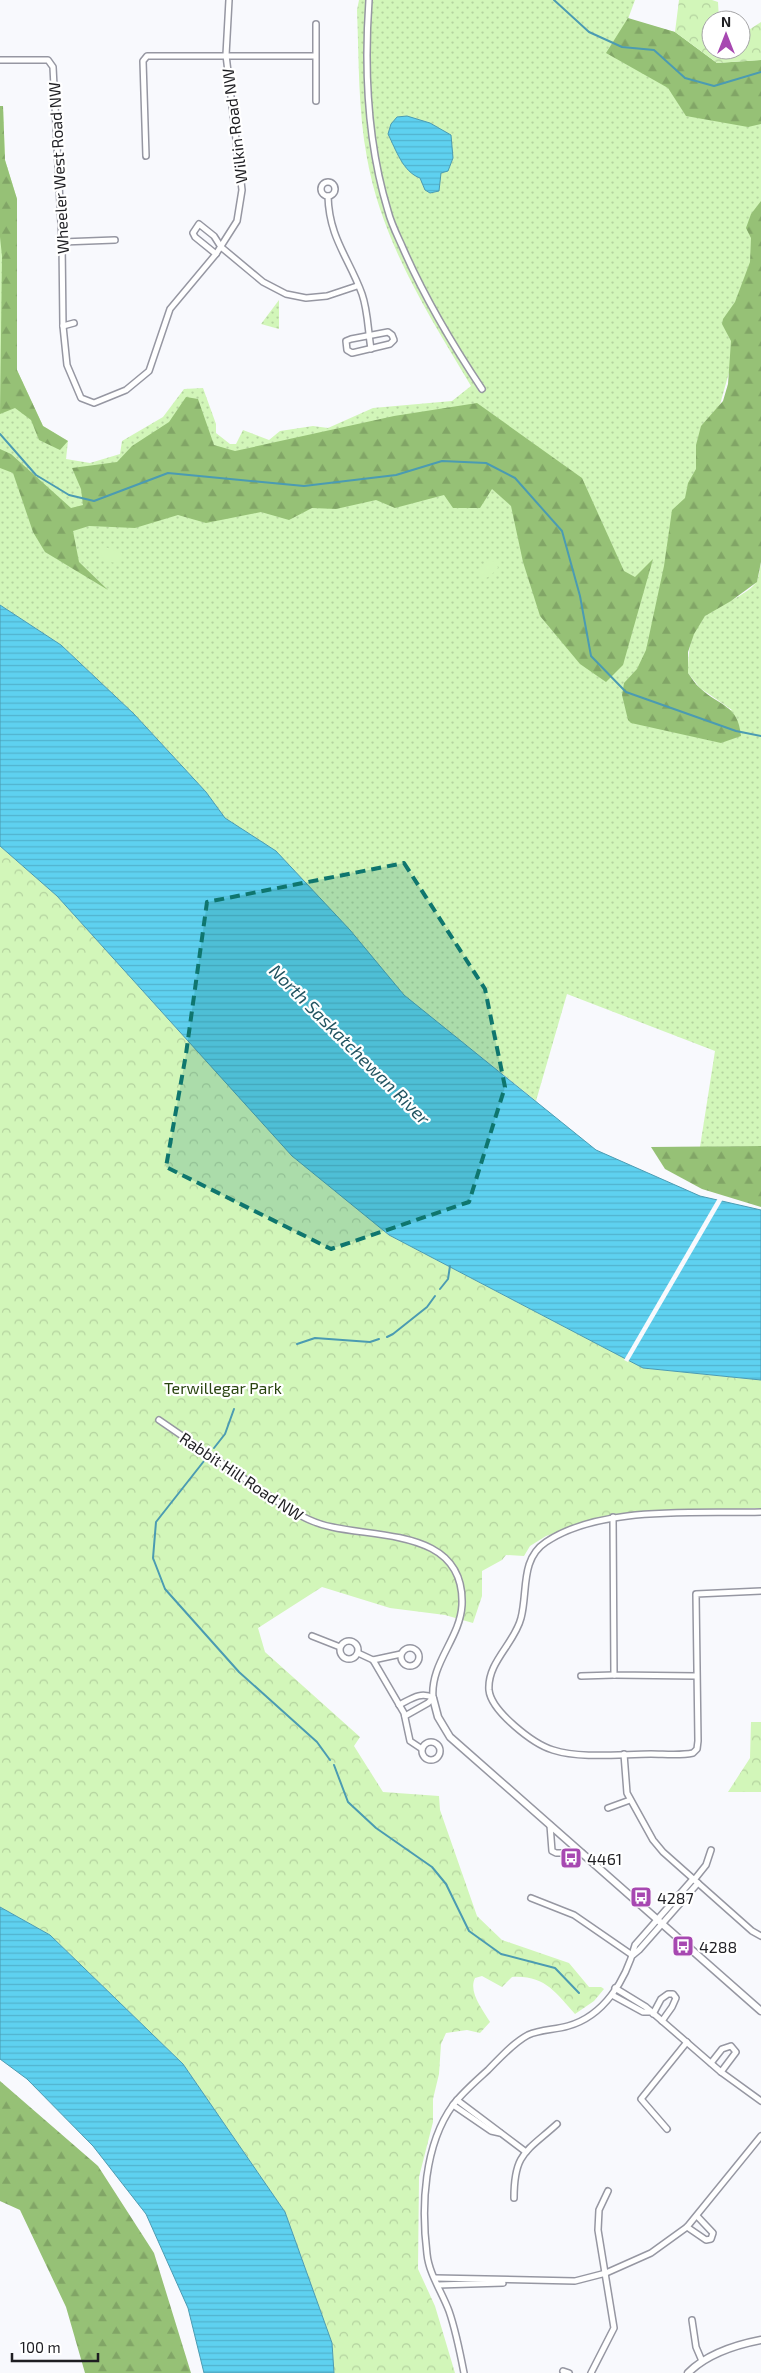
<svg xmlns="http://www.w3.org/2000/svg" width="761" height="2373" viewBox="0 0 761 2373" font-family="'Exo 2',sans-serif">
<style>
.grass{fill:url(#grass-dots)}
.forest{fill:url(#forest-firs)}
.park{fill:url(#park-crowns)}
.pitch{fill:#d2f6b9}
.water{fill:url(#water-rules);stroke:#4b9bb2}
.pier{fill:#f8f9fd}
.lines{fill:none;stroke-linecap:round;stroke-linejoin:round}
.stream{stroke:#4b9bb2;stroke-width:2}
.minor-casing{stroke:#9697a2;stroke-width:8}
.tertiary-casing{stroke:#9697a2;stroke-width:9}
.minor{stroke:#fff;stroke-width:5}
.tertiary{stroke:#fff;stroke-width:6}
.marked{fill:#0f766e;fill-opacity:0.2;stroke:#0f766e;stroke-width:4;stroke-dasharray:10 6;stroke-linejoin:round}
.labels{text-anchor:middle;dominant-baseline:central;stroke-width:4.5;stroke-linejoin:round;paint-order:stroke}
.street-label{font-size:16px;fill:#1e1e22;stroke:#fff}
.park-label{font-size:16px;fill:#29440f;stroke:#fff}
.poi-label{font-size:16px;fill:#1e1e22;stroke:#fff;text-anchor:start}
.water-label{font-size:18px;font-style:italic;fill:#225461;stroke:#fff}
</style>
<defs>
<pattern id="grass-dots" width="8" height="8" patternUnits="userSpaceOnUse" patternTransform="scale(1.25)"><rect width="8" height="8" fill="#d2f6b9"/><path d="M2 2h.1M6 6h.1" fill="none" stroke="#b4d29f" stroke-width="1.8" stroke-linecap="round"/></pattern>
<pattern id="forest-firs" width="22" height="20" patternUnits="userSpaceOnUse" patternTransform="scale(1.25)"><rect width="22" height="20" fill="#96c176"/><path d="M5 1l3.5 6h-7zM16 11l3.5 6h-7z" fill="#81a566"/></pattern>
<pattern id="park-crowns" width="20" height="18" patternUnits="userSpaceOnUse" patternTransform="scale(1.25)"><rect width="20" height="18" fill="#d2f6b9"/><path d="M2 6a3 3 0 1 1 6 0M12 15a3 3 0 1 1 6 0" fill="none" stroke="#b4d29f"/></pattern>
<pattern id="water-rules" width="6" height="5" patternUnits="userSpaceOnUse" patternTransform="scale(1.25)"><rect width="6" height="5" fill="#5ed1f0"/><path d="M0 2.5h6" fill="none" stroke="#51b3ce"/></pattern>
</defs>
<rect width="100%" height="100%" fill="#f8f9fd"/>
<g class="grass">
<path d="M 359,0 L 635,0 L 628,19 L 675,32 L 716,63 L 761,60 L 761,258 L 631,723 L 732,710 L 700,688 L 688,673 C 688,654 690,629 706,615 C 718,605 749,595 757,581 C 759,576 760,568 761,562 L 761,1146 L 700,1147 L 715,1051 L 567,994 L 536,1101 L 404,995 L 350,930 L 276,852 L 225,818 L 206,792 L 134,714 L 61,645 L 0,605 L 0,106 L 3,106 L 5,160 L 17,199 L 17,370 L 43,426 L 68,441 L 66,459 L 90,463 L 120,454 L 122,441 L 163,417 L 184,389 L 203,388 L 216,424 L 216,433 L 230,444 L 236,444 L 243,430 L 269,440 L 280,431 L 313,426 L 328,428 L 373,408 L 452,401 L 471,386 C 428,314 382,242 367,158 C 358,110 359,59 357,10 Z"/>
<path d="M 279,300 L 279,329 L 261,324 Z"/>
</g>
<g class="forest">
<path d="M 628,18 L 675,32 L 717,63 L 761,60 L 761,124 L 748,127 L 686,116 L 668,88 L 606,53 Z"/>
<path d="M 0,106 L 3,106 L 5,160 L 17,199 L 17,370 L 43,426 L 68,441 L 60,450 L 39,440 L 31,420 L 15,408 L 0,414 L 2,256 L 0,237 Z"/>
<path d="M 761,201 L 761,562 L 757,582 L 731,601 L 705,616 L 694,634 L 688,652 L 688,673 C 692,678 695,684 700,688 C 720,707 738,704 741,736 L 721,743 L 631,723 L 628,720 L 622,695 L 624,683 L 637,669 L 646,650 L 664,566 L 672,510 L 685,498 L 688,483 L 696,469 L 696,445 L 701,426 L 723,401 L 728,384 L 731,341 L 722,324 L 723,319 L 735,302 L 750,262 L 751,238 L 746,228 L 751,214 Z"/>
<path d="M 186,397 L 198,399 L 214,445 L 235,451 L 394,416 L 477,403 L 582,478 L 624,571 L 635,577 L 653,559 L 623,665 L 606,682 L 580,664 L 540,616 L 523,562 L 511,506 L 492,489 L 480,508 L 453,508 L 444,495 L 395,508 L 376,500 L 336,509 L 312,508 L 289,520 L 261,512 L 206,523 L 178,515 L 135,528 L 89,526 L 73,531 L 79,562 L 108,590 L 45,552 L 33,532 L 13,473 L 0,468 L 0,449 L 11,454 L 71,508 L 83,505 L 81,489 L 72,468 L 117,462 L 132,446 L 169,422 Z"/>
<path d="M 761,1146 L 761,1207 L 702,1189 L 665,1169 L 651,1147 Z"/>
<path d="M 0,2081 L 98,2166 L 154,2253 L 191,2373 L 85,2373 L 66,2307 L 20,2210 L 0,2201 Z"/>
</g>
<g class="park">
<path d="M 679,0 L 712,0 L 718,2 L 719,20 L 711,20 L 711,50 L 741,50 L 741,35 L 761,22 L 761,60 L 717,63 L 675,32 Z"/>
<path d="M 0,846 L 57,896 L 292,1156 L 389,1235 L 643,1368 L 761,1380 L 761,1508 L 613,1514 L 546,1536 L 530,1546 L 524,1556 L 506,1555 L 502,1560 L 482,1571 L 482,1596 L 473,1623 L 445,1615 L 390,1608 L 322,1587 L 258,1628 L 265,1652 L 360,1737 L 354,1746 L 383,1792 L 439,1796 L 440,1810 L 477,1916 L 502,1940 L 569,1963 L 589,1987 L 601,1987 L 604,1989 L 594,2001 L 575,2014 C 555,1992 545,1975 512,1977 L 502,1987 L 482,1976 L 475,1978 C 468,1992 483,2010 490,2022 L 480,2033 L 467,2030 L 446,2033 L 441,2044 L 439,2074 L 433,2099 L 433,2122 L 419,2177 L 418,2269 L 435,2306 L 455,2373 L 334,2373 L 332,2343 L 285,2212 L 183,2064 L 50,1935 L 0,1907 Z"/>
<path d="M 751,1722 L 761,1722 L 761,1792 L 728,1792 L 750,1758 Z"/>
</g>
<g class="pitch">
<path d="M 105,547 L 122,553 L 123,559 L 116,563 L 105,561 L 100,552 L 101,548 Z"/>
<path d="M 489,560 L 496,562 L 498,568 L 490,576 L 482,580 L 478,575 L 479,568 Z"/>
</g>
<g class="water">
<path d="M 407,116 L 430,123 L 451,135 L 453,158 L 448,171 L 441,173 L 439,191 L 430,193 L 425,190 L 420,178 C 403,172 396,150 388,134 L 391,124 L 397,117 Z"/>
<path d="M 0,605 L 61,645 L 134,714 L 206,792 L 225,818 L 276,851 L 350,930 L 404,995 L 596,1150 L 700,1196 L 761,1210 L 761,1380 L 643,1368 L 389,1235 L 292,1156 L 57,896 L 0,846 Z"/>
<path d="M 0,1907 L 50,1935 L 183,2064 L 285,2212 L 332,2343 L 334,2373 L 204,2373 L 188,2308 L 146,2214 L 93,2146 L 27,2079 L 0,2059 Z"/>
</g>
<path class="pier" d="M 718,1198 L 723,1199 L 628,1362 L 624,1360 Z"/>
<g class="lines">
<g class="stream">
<path d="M 554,0 L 589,32 L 622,47 L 654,50 L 685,78 L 714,86 L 761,72"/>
<path d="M 0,434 L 36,475 L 69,495 L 94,501 L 168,473 L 304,486 L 396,475 L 442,461 L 486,463 L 515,478 L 562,531 L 580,596 L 591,656 L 626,692 L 736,731 L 761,736"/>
<path d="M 440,1289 L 448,1279 L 450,1266"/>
<path d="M 387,1337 L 393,1334 L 427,1307 L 435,1296"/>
<path d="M 297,1344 L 315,1338 L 370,1342 L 379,1339"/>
<path d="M 214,1448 L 225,1434 L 234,1409"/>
<path d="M 204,1461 L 156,1522 L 153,1558 L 165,1589 L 239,1672 L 317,1742 L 330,1760"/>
<path d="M 334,1765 L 348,1802 L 376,1828 L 432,1867 L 446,1884 L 469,1931 L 501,1954 L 555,1968 L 579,1993"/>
</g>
<g class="minor-casing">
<g id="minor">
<path d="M 369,0 C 364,71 367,142 388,211 C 391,223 397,235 402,246 C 424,297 452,344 482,389"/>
<path d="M 316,24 L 316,101"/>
<path d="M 0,60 L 48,60 L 53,67 L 62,242 L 63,326 L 67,365 L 81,398 L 94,403 L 126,390 L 149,371 L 170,309 L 216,254 L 237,221 L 242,190 L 226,55 L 229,0"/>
<path d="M 146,156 L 143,61 L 147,56 L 315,56"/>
<circle cx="328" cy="189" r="7"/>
<path d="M 328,196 C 329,238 349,258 362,294 C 368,311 368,331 371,349"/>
<path d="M 62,242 L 115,240"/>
<path d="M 216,254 L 195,237 L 193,233 L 199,224 L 214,236 L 221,247 L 263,282 L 286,294 L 306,298 L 327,296 L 357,286"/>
<path d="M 63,326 L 74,323"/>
<path d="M 388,332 L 392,335 L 394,340 L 390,344 L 352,353 L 347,350 L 346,341 L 351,339 Z"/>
<path d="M 159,1420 L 287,1508 C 301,1516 315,1524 332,1527 C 382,1538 465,1531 462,1605 C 460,1639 430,1663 433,1698"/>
<path d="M 761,1512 C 696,1514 601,1505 546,1542 C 520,1559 528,1592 521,1618 C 515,1643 487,1662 489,1690 C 491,1711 533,1744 553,1750 C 581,1759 622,1754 651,1754 C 664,1754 680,1756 693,1753 L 697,1749 L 698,1741 L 696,1594 L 761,1591"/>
<path d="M 613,1517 L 614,1675 L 696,1676"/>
<path d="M 312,1636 L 340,1647"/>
<circle cx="349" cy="1650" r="9"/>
<circle cx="410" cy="1657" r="9"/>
<path d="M 358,1653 L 373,1660 L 404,1713 L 410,1741 L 422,1749"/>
<path d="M 373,1660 L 401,1654"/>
<path d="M 581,1676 L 614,1675"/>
<path d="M 399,1705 C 411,1699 421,1691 433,1698"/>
<path d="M 405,1716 L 428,1703 L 433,1698"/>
<circle cx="431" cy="1751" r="9"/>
<path d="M 624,1754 L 627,1793 L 653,1840 L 663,1852 L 752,1931 L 761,1936"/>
<path d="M 608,1808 L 630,1800"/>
<path d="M 550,1825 L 552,1851 L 556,1853 L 582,1853"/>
<path d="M 694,1880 L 706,1865 L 711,1850"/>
<path d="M 531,1898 L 574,1915 L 632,1955"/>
<path d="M 633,1955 L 639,1950 L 698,1883"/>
<path d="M 615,1988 L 646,2007 L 721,2072 L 761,2101"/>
<path d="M 612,1995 L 643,2012 L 650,2012"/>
<path d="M 653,2014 L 661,1999 L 668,1994 L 673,1994 L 676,1998 L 672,2007 L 662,2021"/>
<path d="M 711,2063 L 722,2049 L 731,2046 L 736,2052 L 721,2072"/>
<path d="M 457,2100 L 526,2152"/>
<path d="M 453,2105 L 491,2131 L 500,2133"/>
<path d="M 667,2129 L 641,2099 L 687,2042"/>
<path d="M 514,2198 C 514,2153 526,2152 557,2124"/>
<path d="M 687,2227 L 706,2240 L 711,2239 L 713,2233 L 697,2216"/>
<path d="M 435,2278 L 575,2281 L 606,2273 L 651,2253 L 687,2227 L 761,2136"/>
<path d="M 438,2285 L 503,2283"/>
<path d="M 692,2320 L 696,2347 L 702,2361"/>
<path d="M 563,2371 L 569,2373"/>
<path d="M 464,2373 C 460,2352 456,2331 449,2311 C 442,2292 429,2274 427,2254 C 421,2206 424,2145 453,2105 C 463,2092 476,2081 488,2070 C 500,2058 513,2043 528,2035 C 541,2029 555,2030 568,2026 C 604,2016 626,1980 635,1945 L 693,1879"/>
<path d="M 591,2373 L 614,2328 L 598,2230 L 599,2210 L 608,2191"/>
</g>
</g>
<g class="tertiary-casing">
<g id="tertiary">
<path d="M 433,1698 L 438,1717 L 450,1737 L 761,2011"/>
<path d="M 688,2373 C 707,2354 735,2345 761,2340"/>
</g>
</g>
<use href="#minor" class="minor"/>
<use href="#tertiary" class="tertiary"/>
</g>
<path class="marked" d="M 404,863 L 485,989 L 505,1087 L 469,1202 L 331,1249 L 166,1167 L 186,1054 L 207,902 Z"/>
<defs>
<g id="bus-square" transform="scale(1.125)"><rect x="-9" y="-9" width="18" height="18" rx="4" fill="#a748b1" stroke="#fff"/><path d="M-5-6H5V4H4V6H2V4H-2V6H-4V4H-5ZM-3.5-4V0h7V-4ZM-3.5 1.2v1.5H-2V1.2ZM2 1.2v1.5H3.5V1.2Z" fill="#fff"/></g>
</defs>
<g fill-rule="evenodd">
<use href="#bus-square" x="571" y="1858"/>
<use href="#bus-square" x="641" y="1897"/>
<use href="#bus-square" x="683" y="1946"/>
</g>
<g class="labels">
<g class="street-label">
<text transform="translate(234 126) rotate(-97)">Wilkin Road NW</text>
<text transform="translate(58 168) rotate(-93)">Wheeler West Road NW</text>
<text transform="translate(242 1476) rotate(34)">Rabbit Hill Road NW</text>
</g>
<g class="park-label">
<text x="223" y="1387">Terwillegar Park</text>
</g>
<g class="poi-label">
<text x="587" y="1858">4461</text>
<text x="657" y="1897">4287</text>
<text x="699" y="1946">4288</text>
</g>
<g class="water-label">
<text transform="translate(350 1044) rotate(45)">North Saskatchewan River</text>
</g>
</g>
<g transform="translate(726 35)"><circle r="24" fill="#ffffff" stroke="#a5a5a7"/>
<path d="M0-4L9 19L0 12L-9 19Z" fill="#a748b1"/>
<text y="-8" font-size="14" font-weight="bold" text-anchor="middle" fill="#1e1e22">N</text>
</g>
<path d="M12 2353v8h86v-8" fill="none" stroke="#1e1e22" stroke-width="2.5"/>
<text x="20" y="2353" font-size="15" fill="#1e1e22" stroke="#ffffff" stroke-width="4" paint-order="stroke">100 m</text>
</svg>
